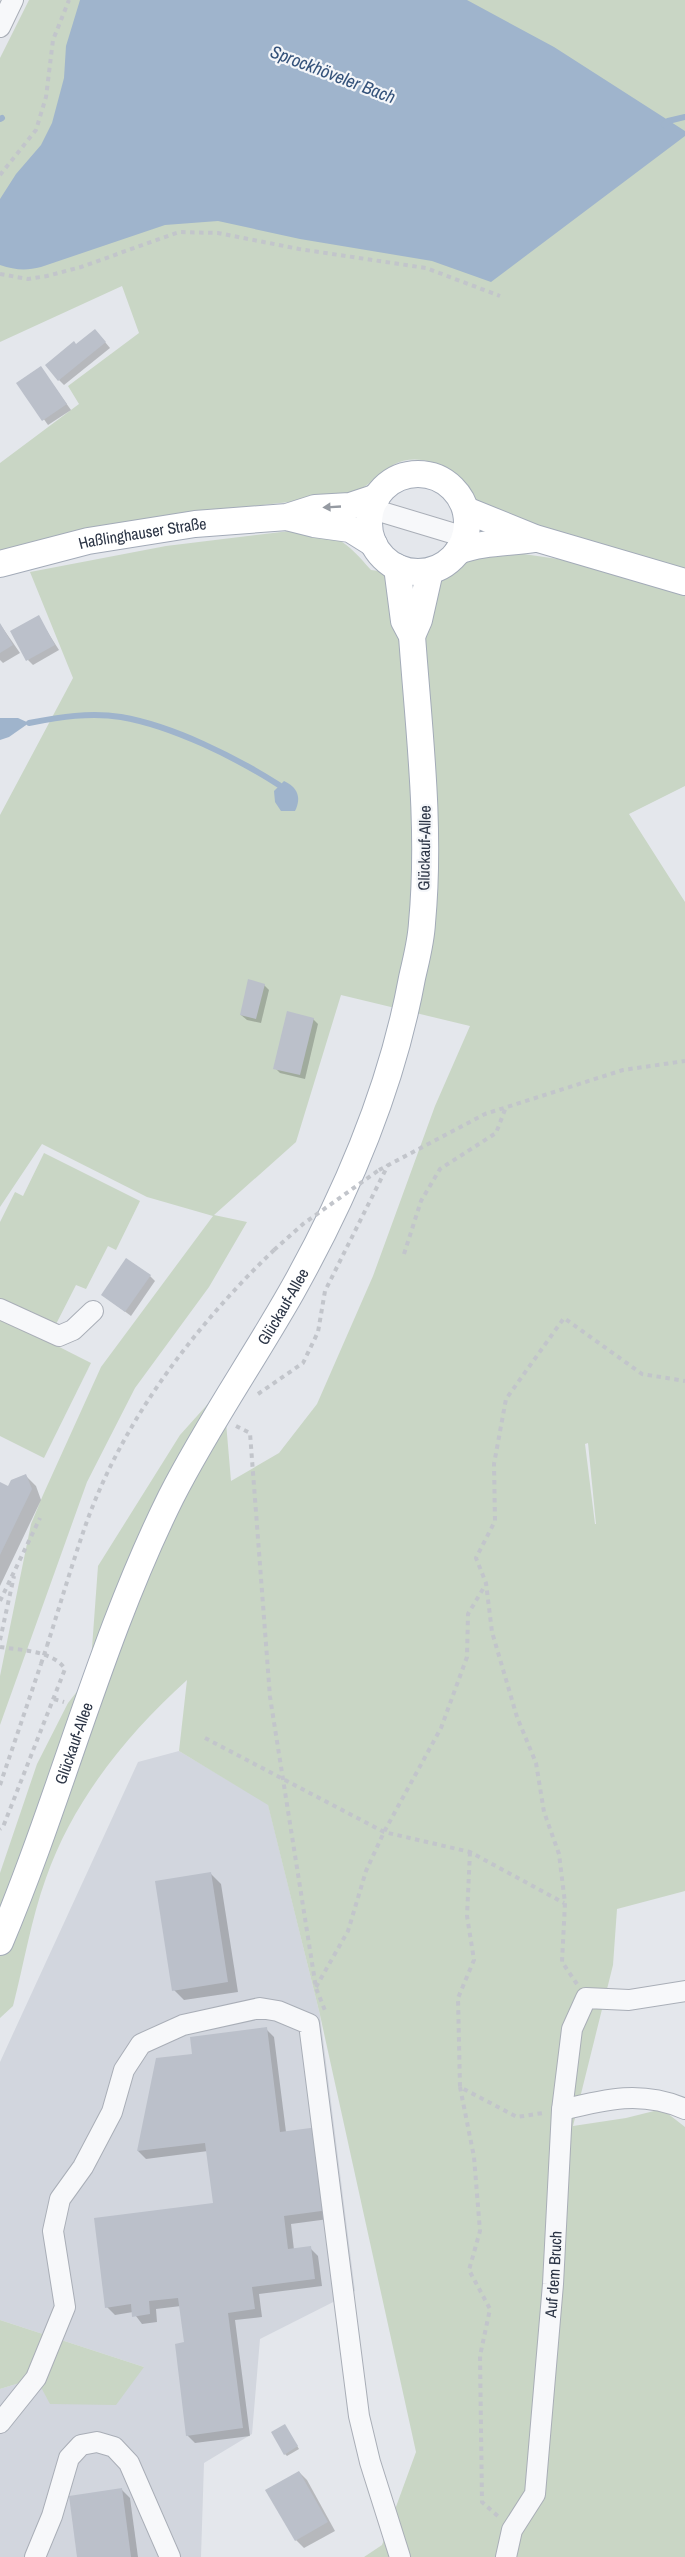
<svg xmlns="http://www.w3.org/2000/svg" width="685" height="2557" viewBox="0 0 685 2557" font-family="'Archivo Narrow',sans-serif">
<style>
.built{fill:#d2d6de}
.green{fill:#c9d6c5;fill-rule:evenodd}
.water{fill:#9fb4cc}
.shadow{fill:#0003}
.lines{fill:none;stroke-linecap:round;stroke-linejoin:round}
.stream{stroke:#9fb4cc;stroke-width:6}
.building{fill:#bbc0ca}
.minor-casing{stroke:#a9aeb7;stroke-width:22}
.major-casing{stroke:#a3abb8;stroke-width:28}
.path{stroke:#c2c5cb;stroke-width:4;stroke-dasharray:4.5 4.5;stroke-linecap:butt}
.minor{stroke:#f7f8fa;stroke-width:20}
.major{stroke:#fff;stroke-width:26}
.path-bridge{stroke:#c2c5cb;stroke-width:4;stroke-dasharray:4.5 4.5;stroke-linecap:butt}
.oneway{fill:#959aa2}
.labels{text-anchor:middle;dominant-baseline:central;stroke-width:4.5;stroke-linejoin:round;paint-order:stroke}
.street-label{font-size:16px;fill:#2b3445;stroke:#f4f6f9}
.water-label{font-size:18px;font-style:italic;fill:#34527a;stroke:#f4f6f9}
</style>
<rect width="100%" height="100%" fill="#e4e7ec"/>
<path class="built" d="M 179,1751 L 268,1804 L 320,2015 L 355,2291 L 260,2339 L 252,2434 L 204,2463 L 201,2557 L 0,2557 L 0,2389 L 36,2378 L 144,2367 L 0,2320 L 0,2062 L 138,1762 Z"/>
<g class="green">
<path d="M 29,0 L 685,0 L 685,569 L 488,513 C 478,505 475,497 468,487 C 452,466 418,451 393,465 C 377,475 367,488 350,495 L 193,513 L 0,550 L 0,463 L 79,404 L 68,386 L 139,333 L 122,286 L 0,342 L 0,58 Z"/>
<path d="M 298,530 C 337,534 345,540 371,570 L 443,579 L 463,564 L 495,550 L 558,559 L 627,575 L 685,596 L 685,786 L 629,814 L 685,902 L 685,1891 L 617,1909 L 613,1965 L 573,2126 L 626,2118 L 662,2109 L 685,2127 L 685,2557 L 364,2557 L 382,2545 L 416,2452 L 320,2015 L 268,1805 L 179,1751 L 187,1680 C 126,1735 73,1801 46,1878 C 31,1919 24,1964 13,2006 L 0,2018 L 0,1873 L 37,1764 L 68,1703 L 90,1675 L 98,1566 L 180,1435 L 223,1387 L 231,1481 L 279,1453 L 317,1404 L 373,1276 L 435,1106 L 470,1026 L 341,995 L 296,1142 L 214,1215 L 247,1222 L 209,1287 L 135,1388 L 87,1482 L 0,1725 L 0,1676 L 31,1524 L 43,1495 L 101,1367 L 213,1216 L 147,1197 L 42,1144 L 0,1207 L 0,815 L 73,678 L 30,572 L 166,546 ZM 588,1443 L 596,1524 L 595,1524 L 585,1444 Z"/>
<path d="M 44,1153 L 140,1201 L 116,1250 L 108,1246 L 86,1289 L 76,1285 L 53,1330 L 0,1303 L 0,1222 L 15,1192 L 23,1196 Z"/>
<path d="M 0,1317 L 91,1363 L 44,1458 L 0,1436 Z"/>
<path d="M 0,2320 L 144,2367 L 116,2405 L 50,2404 L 36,2378 L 0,2389 Z"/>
</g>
<g class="water">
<path d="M 80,0 L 467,0 L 554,47 L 685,131 L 685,136 L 491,282 L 432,261 L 300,239 L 218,221 L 165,225 L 41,267 C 26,271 15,270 0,265 L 0,199 L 16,174 L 41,145 L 52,123 L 64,78 L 66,46 Z"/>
<path d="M 0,718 L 18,718 L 29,723 L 9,737 L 0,740 Z"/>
<path d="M 284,781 C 297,787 302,797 295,811 L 281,811 L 275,802 L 274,791 Z"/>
</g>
<g class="shadow">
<path d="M 100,336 L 110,348 L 64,385 L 59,380 L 76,346 Z"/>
<path d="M 41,368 L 71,410 L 48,425 L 18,383 Z"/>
<path d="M 38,617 L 59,650 L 33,665 L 28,660 Z"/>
<path d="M 0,624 L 20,653 L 3,663 L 0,660 Z"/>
<path d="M 264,985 L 269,990 L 261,1023 L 247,1020 L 241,1015 Z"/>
<path d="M 313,1019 L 318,1024 L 305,1079 L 280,1073 L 275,1068 Z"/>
<path d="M 150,1276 L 155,1281 L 131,1316 L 103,1295 Z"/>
<path d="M 26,1476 L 36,1486 L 41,1500 L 0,1586 L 0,1484 L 9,1488 Z"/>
<path d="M 211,1874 L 221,1884 L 238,1992 L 184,2000 L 174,1990 Z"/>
<path d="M 266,2029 L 274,2037 L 286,2132 L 336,2218 L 291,2224 L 294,2250 L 310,2248 L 318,2256 L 322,2286 L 259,2294 L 262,2317 L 235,2320 L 250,2436 L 195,2443 L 187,2435 L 185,2343 L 181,2306 L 156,2309 L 157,2322 L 142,2324 L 133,2312 L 115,2315 L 107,2307 L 214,2205 L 208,2151 L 146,2159 L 138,2151 L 157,2060 L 194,2055 Z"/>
<path d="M 285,2426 L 299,2449 L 287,2456 L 285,2454 Z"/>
<path d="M 299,2472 L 307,2480 L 335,2531 L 304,2548 L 296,2540 L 268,2490 Z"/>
<path d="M 122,2490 L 130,2498 L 138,2557 L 78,2557 Z"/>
</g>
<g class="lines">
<g class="stream">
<path d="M 0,119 L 2,118"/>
<path d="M 664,125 L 668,121 L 685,117"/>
<path d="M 29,723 C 60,717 90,712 121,717 C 173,726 235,757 279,785"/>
</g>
</g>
<g class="building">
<path d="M 95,329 L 106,342 L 58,381 L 45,365 L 74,341 L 76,344 Z"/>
<path d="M 41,366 L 67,404 L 42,421 L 16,383 Z"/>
<path d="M 39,615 L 55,645 L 26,661 L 10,631 Z"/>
<path d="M 0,623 L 13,645 L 0,653 Z"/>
<path d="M 248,979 L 265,984 L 256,1019 L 240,1015 Z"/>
<path d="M 287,1011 L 314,1018 L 300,1075 L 273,1069 Z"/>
<path d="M 126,1258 L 151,1275 L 125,1312 L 101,1295 Z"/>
<path d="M 26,1474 L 32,1489 L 0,1555 L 0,1482 L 8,1486 L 11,1480 Z"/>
<path d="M 211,1872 L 228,1982 L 172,1991 L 155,1881 Z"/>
<path d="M 267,2027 L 280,2132 L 318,2127 L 329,2210 L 284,2216 L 288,2249 L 311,2246 L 315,2279 L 252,2287 L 255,2309 L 228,2313 L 243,2428 L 186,2436 L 175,2344 L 184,2342 L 178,2298 L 149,2301 L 150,2314 L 132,2317 L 131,2304 L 105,2308 L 94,2218 L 213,2203 L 205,2143 L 137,2151 L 156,2058 L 192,2054 L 190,2037 Z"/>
<path d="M 285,2424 L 298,2446 L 284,2455 L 271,2432 Z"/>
<path d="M 299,2471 L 328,2522 L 295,2541 L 265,2490 Z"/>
<path d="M 122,2488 L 131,2557 L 77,2557 L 69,2496 Z"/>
</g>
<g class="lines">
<g class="minor-casing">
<g id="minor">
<path d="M 0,27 L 13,0"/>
<path d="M 372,509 L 465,537"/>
<path d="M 0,1309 L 59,1336 L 73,1330 L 93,1311"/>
<path d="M 562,2110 L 572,2029 L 586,1998 L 629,2000 L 685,1991"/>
<path d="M 0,2423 L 36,2378 L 65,2307 L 53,2231 L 60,2199 L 83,2167 L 112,2112 L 124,2070 L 141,2044 L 183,2025 L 260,2008 L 278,2011 L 309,2024 L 359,2416 L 370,2462 L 400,2557"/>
<path d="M 35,2557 L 52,2516 L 69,2458 L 81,2445 L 97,2442 L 114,2447 L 129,2463 L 170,2557"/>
<path id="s1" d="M 506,2557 L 512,2530 L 535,2494 L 553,2284 L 562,2110 C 606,2099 642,2090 685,2109"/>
</g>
</g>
<g class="major-casing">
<g id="major">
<circle cx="418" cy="523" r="49"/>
<path d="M 466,510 L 535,538 L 685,582"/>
<path d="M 290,518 L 314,524 L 350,529 L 374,544"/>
<path d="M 458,551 C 483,542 509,543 535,539"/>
<path id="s2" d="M 0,564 L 88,541 L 195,524 L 287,517 L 315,508 L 350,506 L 377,497"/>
<path d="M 412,636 L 419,620 L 430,571"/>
<path id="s3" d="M 0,1942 C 62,1795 100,1640 171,1497 C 207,1426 253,1360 292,1291 C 346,1195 392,1087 412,978 C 416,960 421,942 422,923 C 431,827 419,732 412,636 L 404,621 L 397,567"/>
</g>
</g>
<g class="path">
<path d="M 0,175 L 36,130 L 46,97 L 53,40 L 69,0"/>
<path d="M 0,274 L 28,279 L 47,276 L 81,267 L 179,232 L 218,233 L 299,249 L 426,268 L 500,296"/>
<path d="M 379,1170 L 485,1114 L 623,1070 L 685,1061"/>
<path d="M 404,1254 L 421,1201 L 440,1169 L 496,1133 L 506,1107"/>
<path d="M 258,1394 L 303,1363 L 318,1332 L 325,1291 L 388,1165"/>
<path d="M 236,1426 L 250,1433 L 270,1697 L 316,1988 L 326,2013"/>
<path d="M 0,1601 L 40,1518"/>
<path d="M 0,1640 L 14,1576"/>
<path d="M 47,1646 C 60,1605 72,1564 86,1524 C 123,1420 195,1326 274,1250"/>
<path d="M 0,1647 C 20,1650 54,1651 65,1669 L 3,1827 L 0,1829"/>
<path d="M 54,1699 L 64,1702"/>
<path d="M 205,1738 L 384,1832 L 470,1852 L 564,1903"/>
<path d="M 0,1785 L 41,1664"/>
<path d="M 470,1852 L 467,1916 L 474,1960 L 458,1998 L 460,2087 L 517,2117 L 543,2113"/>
<path d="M 577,1984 L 562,1962 L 565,1903 L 559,1854 L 544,1812 L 536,1763 L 517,1717 L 492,1632 L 486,1583 L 476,1558 L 495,1521 L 494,1464 L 506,1399 L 564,1318 L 642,1374 L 685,1381"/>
<path d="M 316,1987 L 348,1931 L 366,1871 L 384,1832 L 441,1728 L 467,1657 L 468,1614 L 486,1584"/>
<path d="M 460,2087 L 474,2157 L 480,2231 L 469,2270 L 490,2309 L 480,2356 L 482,2502 L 499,2517"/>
</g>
<use href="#minor" class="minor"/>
<use href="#major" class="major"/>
<g class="path-bridge">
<path d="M 274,1250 L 303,1224 L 379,1170"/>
<path d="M 41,1664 L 47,1646"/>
</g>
</g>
<defs><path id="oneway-solid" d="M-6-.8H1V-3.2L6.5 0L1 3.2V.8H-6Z" transform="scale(1.5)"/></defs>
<use class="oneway" href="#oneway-solid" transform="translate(332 507) rotate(177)"/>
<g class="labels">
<g class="street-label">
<text stroke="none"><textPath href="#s2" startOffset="146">Haßlinghauser Straße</textPath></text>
<text transform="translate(424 848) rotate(-89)">Glückauf-Allee</text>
<text stroke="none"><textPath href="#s3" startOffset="698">Glückauf-Allee</textPath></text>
<text stroke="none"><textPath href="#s3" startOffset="212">Glückauf-Allee</textPath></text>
<text stroke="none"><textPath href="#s1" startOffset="291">Auf dem Bruch</textPath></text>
</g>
<g class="water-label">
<text transform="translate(333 74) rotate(21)">Sprockhöveler Bach</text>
</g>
</g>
</svg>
